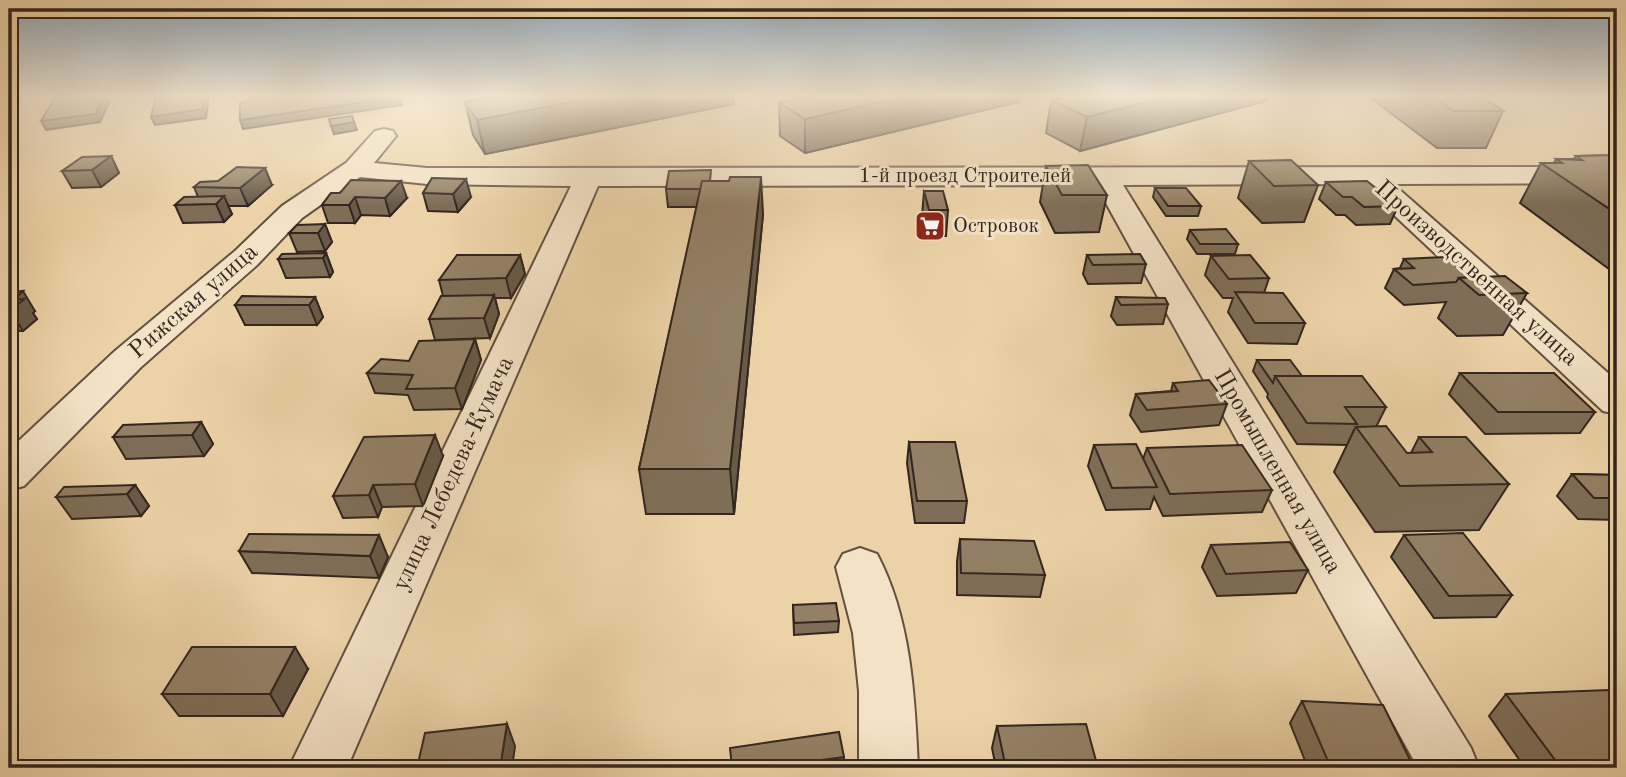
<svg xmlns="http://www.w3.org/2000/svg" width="1626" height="777" viewBox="0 0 1626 777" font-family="'Old Standard TT',serif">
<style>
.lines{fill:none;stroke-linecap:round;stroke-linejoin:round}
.minor-casing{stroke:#605141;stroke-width:4}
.minor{fill:#f3e2c6;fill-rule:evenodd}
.wall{fill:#7e6e58;stroke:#32261f;stroke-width:2}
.shaded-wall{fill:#675a47;stroke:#32261f;stroke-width:2}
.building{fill:#938066;stroke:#32261f;stroke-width:2}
.labels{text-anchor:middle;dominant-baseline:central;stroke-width:6;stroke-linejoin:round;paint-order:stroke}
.far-street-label{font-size:21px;fill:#32261f;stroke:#f3e2c6}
.far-poi-label{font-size:21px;fill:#32261f;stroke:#f3e2c6;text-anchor:start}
.street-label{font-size:24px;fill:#32261f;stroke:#f3e2c6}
</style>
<rect width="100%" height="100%" fill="#ecd3a7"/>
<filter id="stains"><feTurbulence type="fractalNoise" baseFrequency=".00286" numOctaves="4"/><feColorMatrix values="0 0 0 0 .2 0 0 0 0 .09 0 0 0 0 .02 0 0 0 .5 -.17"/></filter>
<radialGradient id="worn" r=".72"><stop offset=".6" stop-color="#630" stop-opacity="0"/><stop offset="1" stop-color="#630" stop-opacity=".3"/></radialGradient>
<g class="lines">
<g class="minor-casing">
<g id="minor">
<path d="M 384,129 L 393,131 L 396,136 L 374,163 L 427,168 L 1617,167 L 1617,183 L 1393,184 L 1617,381 L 1617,414 L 1603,411 L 1361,184 L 1123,185 L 1471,748 L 1479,768 L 1418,768 L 1096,185 L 598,186 L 347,768 L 289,768 L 571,186 L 427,184 L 360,177 L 302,218 L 257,265 L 141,367 L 24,486 L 9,490 L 9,450 L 115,351 L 235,251 L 282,206 L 346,163 L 375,131 Z"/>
<path d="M 860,548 L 877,554 C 911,618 915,697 918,768 L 859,768 L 859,691 L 853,633 L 836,567 L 843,554 Z"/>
</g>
</g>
<use href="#minor" class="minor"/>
</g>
<g class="wall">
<path d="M 808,96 L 1019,96 L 1018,102 L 805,153 L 780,136 L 779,103 Z"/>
<path d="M 1068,96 L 1267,96 L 1266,101 L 1080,151 L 1046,133 L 1051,100 Z"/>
<path d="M 1368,96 L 1480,96 L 1503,111 L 1486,148 L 1437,148 Z"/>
<path d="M 465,102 L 734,104 L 485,154 L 473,135 Z"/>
<path d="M 1617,155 L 1617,275 L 1520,203 L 1541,163 L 1554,163 L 1556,159 L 1574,159 L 1576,156 Z"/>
<path d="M 111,156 L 119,173 L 101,187 L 72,188 L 62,171 Z"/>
<path d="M 1249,161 L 1318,185 L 1304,222 L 1262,223 L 1238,198 Z"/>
<path d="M 1046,166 L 1107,195 L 1099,232 L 1055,233 L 1040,202 Z"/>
<path d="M 432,178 L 471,197 L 458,212 L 428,211 L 423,193 Z"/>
<path d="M 711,181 L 763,214 L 734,514 L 646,514 L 639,469 L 697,207 L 668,207 L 666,189 Z"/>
<path d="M 1326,182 L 1398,206 L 1390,224 L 1356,225 L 1345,215 L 1336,215 L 1319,199 Z"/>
<path d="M 272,185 L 248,206 L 228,206 L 232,214 L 224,222 L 183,223 L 175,205 L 198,197 L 194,187 Z"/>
<path d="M 1155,188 L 1201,206 L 1198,216 L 1166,216 L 1153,197 Z"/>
<path d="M 924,191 L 948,210 L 946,236 L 927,236 L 922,216 Z"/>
<path d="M 331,193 L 407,198 L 390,216 L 361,215 L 355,223 L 328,223 L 322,205 Z"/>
<path d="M 325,224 L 332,242 L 325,251 L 297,252 L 289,233 Z"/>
<path d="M 1190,230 L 1238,244 L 1235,254 L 1197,254 L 1187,239 Z"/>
<path d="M 326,253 L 333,272 L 330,277 L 286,278 L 278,259 Z"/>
<path d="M 520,255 L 525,274 L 511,298 L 495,298 L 499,314 L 490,338 L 435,340 L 429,319 L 443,296 L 439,280 Z"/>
<path d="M 1087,255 L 1146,264 L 1141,283 L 1088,284 L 1083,274 Z"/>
<path d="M 1211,256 L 1269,278 L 1264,293 L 1305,323 L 1297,344 L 1248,343 L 1228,312 L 1233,298 L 1223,298 L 1205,275 Z"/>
<path d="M 1404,259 L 1471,277 L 1527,293 L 1503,335 L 1457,336 L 1438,318 L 1446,302 L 1404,305 L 1385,288 L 1394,269 L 1400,268 Z"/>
<path d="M 9,292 L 35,311 L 33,313 L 37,319 L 23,331 L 9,331 Z"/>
<path d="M 315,297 L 323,317 L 317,325 L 245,325 L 235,305 Z"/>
<path d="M 1116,297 L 1168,304 L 1163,324 L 1117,325 L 1111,316 Z"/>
<path d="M 475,339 L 481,360 L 462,409 L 414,410 L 408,395 L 375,393 L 367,373 L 409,361 Z"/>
<path d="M 1257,360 L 1386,407 L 1376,427 L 1407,453 L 1411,453 L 1419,437 L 1509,484 L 1479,530 L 1375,532 L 1334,472 L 1355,428 L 1347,445 L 1297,444 L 1267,397 L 1268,394 L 1253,371 Z"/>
<path d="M 1460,373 L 1595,412 L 1580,433 L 1485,434 L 1449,394 Z"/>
<path d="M 1173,383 L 1227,404 L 1219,425 L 1141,432 L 1130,415 L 1136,394 L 1171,391 Z"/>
<path d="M 201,422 L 213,444 L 204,456 L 126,459 L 113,437 Z"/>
<path d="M 909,442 L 967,501 L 964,523 L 915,523 L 907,463 Z"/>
<path d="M 1094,445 L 1143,459 L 1147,448 L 1272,490 L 1262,512 L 1163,516 L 1154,497 L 1150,509 L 1106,510 L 1088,466 Z"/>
<path d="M 443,456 L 423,506 L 382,507 L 378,517 L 343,518 L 333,496 Z"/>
<path d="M 1572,474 L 1617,475 L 1617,520 L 1578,519 L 1557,496 Z"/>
<path d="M 135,485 L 149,506 L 141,516 L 72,519 L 56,497 Z"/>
<path d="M 1404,535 L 1512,595 L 1496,617 L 1434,618 L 1391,557 Z"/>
<path d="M 960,539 L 1045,575 L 1040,597 L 957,595 L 957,561 Z"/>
<path d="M 1211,545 L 1308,570 L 1296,593 L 1217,596 L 1202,567 Z"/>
<path d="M 239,551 L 388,557 L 379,578 L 252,573 Z"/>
<path d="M 793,605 L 839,621 L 838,632 L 794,635 Z"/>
<path d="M 308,669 L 283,716 L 179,716 L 162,694 Z"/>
<path d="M 1506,694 L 1617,768 L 1525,768 L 1489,716 Z"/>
<path d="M 1302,701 L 1414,768 L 1308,768 L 1290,723 Z"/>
<path d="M 997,726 L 1098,768 L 996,768 L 992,748 Z"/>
<path d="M 844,757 L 843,768 L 732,768 Z"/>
</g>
<g class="shaded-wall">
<path d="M 13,96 L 23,96 L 9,117 L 9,102 Z"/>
<path d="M 104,96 L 112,96 L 100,122 L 46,130 L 41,121 Z"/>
<path d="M 205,96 L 209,96 L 206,118 L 155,125 L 151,117 Z"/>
<path d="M 399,96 L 407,96 L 400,97 L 402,105 L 243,129 L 240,120 Z"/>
<path d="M 602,96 L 733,96 L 734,104 L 485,154 L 477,120 Z"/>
<path d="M 906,96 L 1019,96 L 1018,102 L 805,153 L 805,119 Z"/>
<path d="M 1170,96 L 1267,96 L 1266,101 L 1080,151 L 1087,117 Z"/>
<path d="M 354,122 L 357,130 L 334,134 L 331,126 Z"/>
<path d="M 111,156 L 119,173 L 101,187 L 92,170 Z"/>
<path d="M 265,168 L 272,185 L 248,206 L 240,188 Z"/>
<path d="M 761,177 L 763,214 L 734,514 L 730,469 Z"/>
<path d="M 466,179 L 471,197 L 458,212 L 453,194 Z"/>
<path d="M 401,181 L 407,198 L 390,216 L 385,198 Z"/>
<path d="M 224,196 L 232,214 L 224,222 L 216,204 Z"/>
<path d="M 355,197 L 361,215 L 355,223 L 349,205 Z"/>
<path d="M 325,224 L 332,242 L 325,251 L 318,233 Z"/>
<path d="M 326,253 L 333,272 L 330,277 L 323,258 Z"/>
<path d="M 520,255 L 525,274 L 511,298 L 506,278 Z"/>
<path d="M 23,291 L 35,311 L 33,313 L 37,319 L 23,331 L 11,311 L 13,300 Z"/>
<path d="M 494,295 L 499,314 L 490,338 L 484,318 Z"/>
<path d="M 315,297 L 323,317 L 317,325 L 309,305 Z"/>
<path d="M 475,339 L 481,360 L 462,409 L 455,388 Z"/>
<path d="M 201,422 L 213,444 L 204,456 L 192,435 Z"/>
<path d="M 435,435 L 443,456 L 423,506 L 415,484 Z"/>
<path d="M 135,485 L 149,506 L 141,516 L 127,494 Z"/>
<path d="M 373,485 L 382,507 L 378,517 L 369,495 Z"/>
<path d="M 379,535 L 388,557 L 379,578 L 370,556 Z"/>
<path d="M 295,647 L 308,669 L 283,716 L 270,694 Z"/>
<path d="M 507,724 L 515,746 L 512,768 L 500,768 Z"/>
</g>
<g class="building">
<path d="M 56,96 L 104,96 L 96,114 L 41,121 Z"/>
<path d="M 156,96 L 205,96 L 203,109 L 151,117 Z"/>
<path d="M 250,96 L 399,96 L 399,97 L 240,120 L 240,103 L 250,101 Z"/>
<path d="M 498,96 L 602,96 L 477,120 L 465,102 Z"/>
<path d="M 808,96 L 906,96 L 805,119 L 779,103 Z"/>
<path d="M 1068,96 L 1170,96 L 1087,117 L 1051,100 Z"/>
<path d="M 1432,96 L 1480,96 L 1503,111 L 1453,111 Z"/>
<path d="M 352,116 L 354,122 L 331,126 L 329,119 Z"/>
<path d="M 1617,155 L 1617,214 L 1541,163 L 1562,163 L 1556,159 L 1582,160 L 1576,156 Z"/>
<path d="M 111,156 L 92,170 L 62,171 L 82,157 Z"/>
<path d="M 1291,160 L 1318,185 L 1274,186 L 1249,161 Z"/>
<path d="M 1088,165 L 1107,195 L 1062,195 L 1046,166 Z"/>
<path d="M 237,167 L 265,168 L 240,188 L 194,187 L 200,182 L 218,181 Z"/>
<path d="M 711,170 L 710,181 L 702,181 L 701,189 L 666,189 L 669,171 Z"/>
<path d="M 730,177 L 761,177 L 730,469 L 639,469 L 702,181 L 729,181 Z"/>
<path d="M 432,178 L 466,179 L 453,194 L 423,193 Z"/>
<path d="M 351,180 L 401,181 L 385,198 L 355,197 L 349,205 L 322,205 L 331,193 L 340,193 Z"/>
<path d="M 1367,181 L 1398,206 L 1364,207 L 1352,197 L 1343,197 L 1326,182 Z"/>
<path d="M 1155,188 L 1186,188 L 1201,206 L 1168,206 Z"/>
<path d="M 924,191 L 943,191 L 948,210 L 929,210 Z"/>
<path d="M 224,196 L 216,204 L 175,205 L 184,197 Z"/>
<path d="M 325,224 L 318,233 L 289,233 L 297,225 Z"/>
<path d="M 1226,229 L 1238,244 L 1200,244 L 1190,230 Z"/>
<path d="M 326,253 L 323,258 L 278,259 L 282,254 Z"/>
<path d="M 1140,254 L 1146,264 L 1093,265 L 1087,255 Z"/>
<path d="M 457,255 L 520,255 L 506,278 L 439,280 Z"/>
<path d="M 1250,255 L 1269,278 L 1229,279 L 1211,256 Z"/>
<path d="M 1445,257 L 1471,277 L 1459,278 L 1456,282 L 1413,285 L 1394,269 L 1414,268 L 1404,259 Z"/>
<path d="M 1505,276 L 1527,293 L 1479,295 L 1459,278 Z"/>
<path d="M 23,291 L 13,300 L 24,299 L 11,311 L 9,311 L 9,292 Z"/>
<path d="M 1235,292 L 1283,293 L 1305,323 L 1255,323 Z"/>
<path d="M 494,295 L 484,318 L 429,319 L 441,296 Z"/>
<path d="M 242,296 L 315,297 L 309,305 L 235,305 Z"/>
<path d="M 1116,297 L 1165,298 L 1168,304 L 1121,305 Z"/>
<path d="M 475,339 L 455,388 L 406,389 L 413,375 L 367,373 L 381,359 L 409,361 L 419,341 Z"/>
<path d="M 1257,360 L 1290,360 L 1302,376 L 1275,376 L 1273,383 Z"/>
<path d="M 1460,373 L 1554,373 L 1595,412 L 1498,412 Z"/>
<path d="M 1275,376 L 1362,376 L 1386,407 L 1345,407 L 1357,424 L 1307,423 Z"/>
<path d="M 1209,380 L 1227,404 L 1147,410 L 1136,394 L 1178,391 L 1173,383 Z"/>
<path d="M 201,422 L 192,435 L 113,437 L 123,425 Z"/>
<path d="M 1386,426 L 1407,453 L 1432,452 L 1419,437 L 1466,437 L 1509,484 L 1400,486 L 1356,427 Z"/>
<path d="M 435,435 L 415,484 L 373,485 L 369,495 L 333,496 L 364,437 Z"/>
<path d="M 909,442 L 955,442 L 967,501 L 917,501 Z"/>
<path d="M 1136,444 L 1157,487 L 1112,488 L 1094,445 Z"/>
<path d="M 1242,445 L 1272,490 L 1170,494 L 1147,448 Z"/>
<path d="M 1572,474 L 1617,475 L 1617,498 L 1594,498 Z"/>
<path d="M 135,485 L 127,494 L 56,497 L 64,487 Z"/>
<path d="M 1463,533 L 1512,595 L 1449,596 L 1404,535 Z"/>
<path d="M 249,534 L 379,535 L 370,556 L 239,551 Z"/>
<path d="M 960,539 L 1034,541 L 1045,575 L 961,573 Z"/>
<path d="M 1290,542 L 1308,570 L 1226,574 L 1211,545 Z"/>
<path d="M 836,603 L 839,621 L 794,623 L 793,605 Z"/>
<path d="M 192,647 L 295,647 L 270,694 L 162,694 Z"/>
<path d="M 1609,690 L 1617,700 L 1617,768 L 1561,768 L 1506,694 Z"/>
<path d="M 1302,701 L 1383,705 L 1414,768 L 1331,768 Z"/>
<path d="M 507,724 L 500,768 L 417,768 L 425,733 Z"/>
<path d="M 1086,724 L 1098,768 L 1006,768 L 997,726 Z"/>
<path d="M 839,732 L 844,757 L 762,768 L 732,768 L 730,748 Z"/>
</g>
<linearGradient id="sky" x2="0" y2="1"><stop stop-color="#90a9bc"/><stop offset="0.47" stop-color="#f6ebd7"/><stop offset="1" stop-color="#f6ebd7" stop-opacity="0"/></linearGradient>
<rect width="1626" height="205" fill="url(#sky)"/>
<defs>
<g id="supermarket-square" transform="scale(1.575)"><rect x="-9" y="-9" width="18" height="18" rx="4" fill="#8f2418" stroke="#f3e2c6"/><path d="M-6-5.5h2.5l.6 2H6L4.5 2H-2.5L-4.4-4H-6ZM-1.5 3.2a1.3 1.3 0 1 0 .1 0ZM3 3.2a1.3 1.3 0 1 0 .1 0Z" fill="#fff"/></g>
</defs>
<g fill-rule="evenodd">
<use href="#supermarket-square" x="930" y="226"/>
</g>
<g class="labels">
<g class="far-street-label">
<text x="965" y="176">1-й проезд Строителей</text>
</g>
<g class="far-poi-label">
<text x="953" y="226">Островок</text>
</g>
<g class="street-label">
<text transform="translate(1476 274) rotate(42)">Производственная улица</text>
<text transform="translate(194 302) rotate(-41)">Рижская улица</text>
<text transform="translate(1277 472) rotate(60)">Промышленная улица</text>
<text transform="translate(454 474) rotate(-65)">улица Лебедева-Кумача</text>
</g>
</g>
<rect width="1626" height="777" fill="none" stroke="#ecd3a7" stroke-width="35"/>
<rect x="10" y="10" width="1605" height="756" fill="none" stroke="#32261f" stroke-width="3.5"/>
<rect x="18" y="18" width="1591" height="742" fill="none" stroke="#32261f" stroke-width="2"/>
<rect width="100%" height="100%" filter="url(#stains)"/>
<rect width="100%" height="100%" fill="url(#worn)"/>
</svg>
